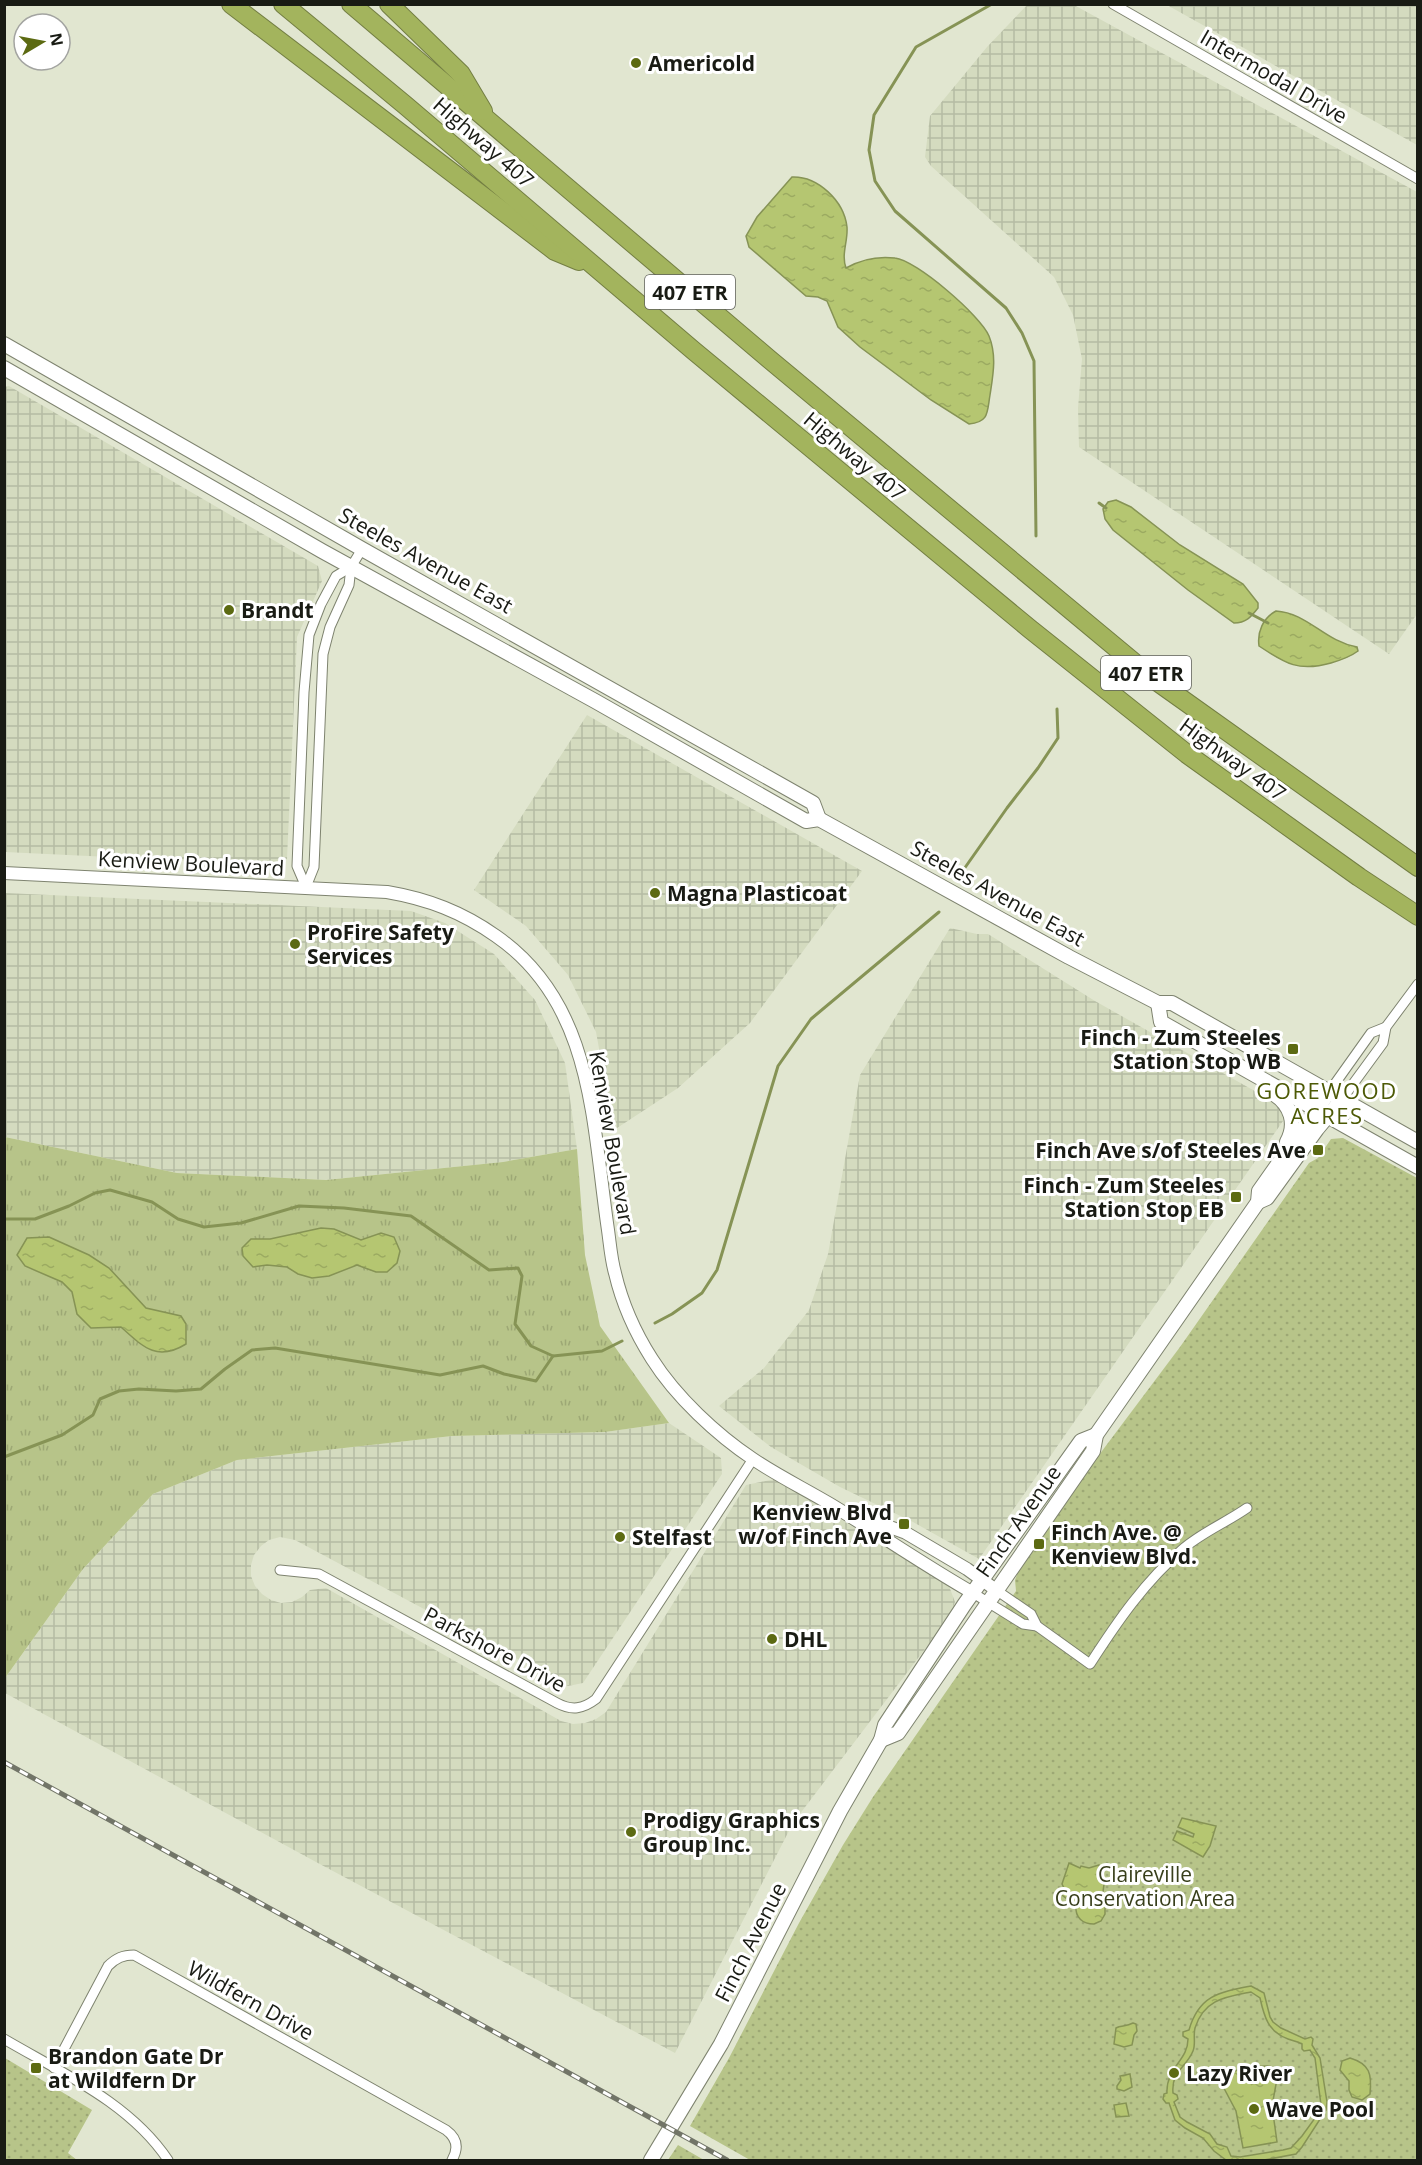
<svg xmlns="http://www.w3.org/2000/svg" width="1422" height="2165" viewBox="0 0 1422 2165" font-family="'Open Sans',sans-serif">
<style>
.industrial{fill:url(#industrial-grid)}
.grass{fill:url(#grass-tufts)}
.park{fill:url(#park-dots)}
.water{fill:url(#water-ripples);stroke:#869355;stroke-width:1.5;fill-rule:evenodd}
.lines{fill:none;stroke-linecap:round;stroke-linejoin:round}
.stream{stroke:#869355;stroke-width:3}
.minor-casing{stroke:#7e836f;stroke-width:11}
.tertiary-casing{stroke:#7e836f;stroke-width:14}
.secondary-casing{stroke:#7e836f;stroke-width:16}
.motorway-casing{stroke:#737e43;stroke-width:20}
.minor{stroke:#fff;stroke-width:9}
.tertiary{stroke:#fff;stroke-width:12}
.secondary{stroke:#fff;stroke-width:14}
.motorway{stroke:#a3b45d;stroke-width:18}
.rail-casing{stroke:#727568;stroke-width:5}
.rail{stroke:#fff;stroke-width:3;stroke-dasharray:9;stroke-linecap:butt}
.poi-dot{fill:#5c6a12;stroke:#fff;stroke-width:2}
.labels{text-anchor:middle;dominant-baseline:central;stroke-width:6;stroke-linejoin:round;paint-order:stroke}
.shield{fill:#fff;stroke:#5e5f5a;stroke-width:1.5}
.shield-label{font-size:20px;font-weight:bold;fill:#191b14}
.poi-label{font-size:21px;font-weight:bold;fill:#191b14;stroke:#fff;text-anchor:start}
.street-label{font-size:21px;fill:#191b14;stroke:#fff}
.park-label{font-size:21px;fill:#383f1b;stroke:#fff}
.neighbourhood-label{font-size:22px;letter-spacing:1.5px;fill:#4d5a06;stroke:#fff}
</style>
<defs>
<pattern id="industrial-grid" width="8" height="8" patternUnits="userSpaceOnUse" patternTransform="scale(1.5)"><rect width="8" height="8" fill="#d4dbbf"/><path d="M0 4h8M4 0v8" fill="none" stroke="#b5bba3"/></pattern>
<pattern id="grass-tufts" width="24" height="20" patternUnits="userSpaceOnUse" patternTransform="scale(1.5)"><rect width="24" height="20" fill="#b7c489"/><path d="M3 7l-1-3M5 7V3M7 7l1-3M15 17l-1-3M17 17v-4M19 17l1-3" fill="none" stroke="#9da875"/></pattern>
<pattern id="park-dots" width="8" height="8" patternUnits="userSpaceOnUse" patternTransform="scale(1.5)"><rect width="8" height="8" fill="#b7c489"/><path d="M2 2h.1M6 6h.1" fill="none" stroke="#9da875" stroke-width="1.8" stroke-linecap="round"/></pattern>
<pattern id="water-ripples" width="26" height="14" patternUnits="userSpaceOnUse" patternTransform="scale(1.5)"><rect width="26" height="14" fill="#b5c671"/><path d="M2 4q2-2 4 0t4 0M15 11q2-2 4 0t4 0" fill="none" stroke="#9baa61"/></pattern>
</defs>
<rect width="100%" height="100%" fill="#e1e6d0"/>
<g class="industrial">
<path d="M 1028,4 L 1074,5 L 1417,192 L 1417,614 L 1389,654 L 1079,447 L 1078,408 L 1082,359 L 1073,315 L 1054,277 L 931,166 L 925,157 L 930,116 L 987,47 Z"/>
<path d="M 1167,5 L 1417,5 L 1417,145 Z"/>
<path d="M 9,386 L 318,566 L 322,581 L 297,637 L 287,859 L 279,865 L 5,852 L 4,387 Z"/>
<path d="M 587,715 L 862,871 L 750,1023 L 678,1088 L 614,1130 L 596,1032 L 568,975 L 526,926 L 474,890 Z"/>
<path d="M 5,893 L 411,911 L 445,923 L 494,954 L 535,1000 L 565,1063 L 577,1149 L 503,1162 L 326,1180 L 177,1173 L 5,1137 Z"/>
<path d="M 950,928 L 977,934 L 988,934 L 1095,1001 L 1274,1102 L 1282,1113 L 1283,1121 L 979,1559 L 913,1522 L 840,1487 L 771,1447 L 719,1406 L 764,1368 L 809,1310 L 828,1254 L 860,1075 Z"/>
<path d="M 669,1423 L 721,1458 L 722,1474 L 583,1683 L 568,1686 L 295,1540 L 280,1537 L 269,1540 L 261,1546 L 254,1555 L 251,1565 L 251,1576 L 255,1586 L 262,1594 L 271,1600 L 281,1603 L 292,1602 L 302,1597 L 310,1590 L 326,1588 L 561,1721 L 573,1724 L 585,1723 L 596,1719 L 606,1712 L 746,1485 L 775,1479 L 949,1586 L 955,1602 L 950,1616 L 793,1823 L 675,2053 L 316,1862 L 5,1693 L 5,1678 L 83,1569 L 153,1494 L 237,1460 L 452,1436 L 605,1432 Z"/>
</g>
<path class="grass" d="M 5,1137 L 177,1173 L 326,1180 L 503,1162 L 577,1149 L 585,1255 L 600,1326 L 669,1423 L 605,1432 L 452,1436 L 237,1460 L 153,1494 L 83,1569 L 5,1678 Z"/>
<g class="park">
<path d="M 1343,1138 L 1417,1178 L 1417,2160 L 750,2160 L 690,2126 L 729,2058 L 799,1923 L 843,1845 L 873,1797 L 1016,1591 L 1015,1580 L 1018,1572 L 1096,1459 L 1180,1347 L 1309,1163 L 1318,1158 L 1331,1139 Z"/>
<path d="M 5,2058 L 92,2110 L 68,2153 L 77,2160 L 5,2160 Z"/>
<path d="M 678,2145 L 704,2160 L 705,2160 L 668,2160 Z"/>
</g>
<g class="water">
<path d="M 792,177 C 818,176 844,201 847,227 C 848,242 841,254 846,268 C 860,260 878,256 895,258 C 916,260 981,316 989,336 C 997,356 993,375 990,395 C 987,413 989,422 969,424 L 931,400 L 860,347 L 838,327 L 827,301 L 818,297 L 806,296 L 749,247 L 746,236 L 757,217 Z"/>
<path d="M 1116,500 L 1131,507 L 1180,545 L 1243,584 L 1258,603 L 1258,608 C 1251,617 1246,623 1234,623 L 1188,590 L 1113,530 L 1105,519 L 1103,509 L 1108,502 Z"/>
<path d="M 1276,611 C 1308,613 1324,641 1357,647 L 1358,651 C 1350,657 1341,660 1331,663 C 1299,672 1286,664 1259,646 C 1257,632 1263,618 1276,611 Z"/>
<path d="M 321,1228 L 334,1229 L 361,1240 L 381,1233 L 394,1237 L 400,1251 L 397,1263 L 387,1272 L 376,1272 L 357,1265 L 329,1276 L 312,1278 L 298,1274 L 287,1267 L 267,1265 L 253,1267 L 243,1256 L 242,1248 L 251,1239 L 270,1239 Z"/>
<path d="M 49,1237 L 89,1255 L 109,1268 L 146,1308 L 181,1316 L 186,1324 L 186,1344 C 157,1362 143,1347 121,1327 L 91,1328 L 77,1314 L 72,1292 L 62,1282 L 25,1266 L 17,1255 L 27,1238 Z"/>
<path d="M 1182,1818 L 1216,1826 L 1210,1846 L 1203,1857 L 1173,1840 L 1177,1831 L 1193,1837 L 1194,1834 L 1178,1827 Z"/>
<path d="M 1069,1863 L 1080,1868 L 1081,1866 L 1089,1868 L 1099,1865 L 1104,1884 L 1102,1900 L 1105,1905 L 1105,1914 L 1101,1921 L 1094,1924 C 1083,1924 1075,1918 1076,1906 L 1062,1895 L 1065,1890 L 1062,1884 Z"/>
<path d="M 1251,1986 L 1264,1993 L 1270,2017 L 1273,2022 L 1281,2028 L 1305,2039 L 1311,2037 L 1313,2039 L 1312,2045 L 1320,2058 L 1327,2102 L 1326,2110 L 1302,2147 L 1296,2154 L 1264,2160 L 1226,2160 L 1214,2151 L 1203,2138 L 1185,2128 L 1175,2120 L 1169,2103 L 1166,2103 L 1163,2099 L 1164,2094 L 1167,2093 C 1166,2067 1188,2061 1188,2039 L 1183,2036 L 1183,2032 L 1189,2030 C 1199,1995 1220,1992 1251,1986 ZM 1251,1992 L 1260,1998 C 1264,2016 1268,2032 1288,2039 C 1293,2041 1297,2041 1302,2044 L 1302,2049 L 1304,2051 L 1310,2050 L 1315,2058 L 1321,2105 L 1318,2114 L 1302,2136 L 1291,2148 L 1283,2150 L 1240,2157 L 1231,2156 L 1227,2147 L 1217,2144 L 1210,2134 L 1187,2122 L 1180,2117 L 1174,2102 L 1178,2099 L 1177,2095 L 1173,2093 C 1171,2071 1186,2068 1193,2051 C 1196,2044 1193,2036 1195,2028 C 1204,1999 1226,1997 1251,1992 Z"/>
<path d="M 1133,2023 L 1136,2024 L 1137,2031 L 1134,2035 L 1132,2045 L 1124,2047 L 1114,2044 L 1116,2028 C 1121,2025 1126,2027 1133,2023 Z"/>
<path d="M 1350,2058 C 1370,2064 1372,2074 1370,2094 L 1362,2100 L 1352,2097 L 1349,2090 L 1349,2081 L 1340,2070 L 1342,2061 Z"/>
<path d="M 1267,2066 L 1279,2068 L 1272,2106 L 1277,2142 L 1243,2148 L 1236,2111 L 1218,2077 L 1246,2067 Z"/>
<path d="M 1130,2074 L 1132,2087 L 1124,2091 L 1117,2089 L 1117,2086 L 1121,2080 L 1120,2076 Z"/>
<path d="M 1126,2103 L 1129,2116 L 1116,2117 L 1114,2105 Z"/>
</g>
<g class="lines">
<g class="stream">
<path d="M 992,4 L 916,47 L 874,115 L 869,150 L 875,181 L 895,211 L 1006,308 L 1022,333 L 1034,361 L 1036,536"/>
<path d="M 1099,503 L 1106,508"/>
<path d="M 1249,613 L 1268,623"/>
<path d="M 964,869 L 1007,808 L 1038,768 L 1058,738 L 1057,709"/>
<path d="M 4,1219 L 35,1219 L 69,1206 L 95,1193 L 110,1190 L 152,1202 L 178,1219 L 204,1227 L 241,1223 L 299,1206 L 344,1208 L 411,1216 L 489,1270 L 518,1268 L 522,1276 L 515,1324 L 531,1346 L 553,1356 L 602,1351 L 622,1341"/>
<path d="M 655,1323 L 672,1314 L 702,1293 L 717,1270 L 778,1066 L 811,1019 L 939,912"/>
<path d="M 4,1457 L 62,1435 L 93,1415 L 100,1399 L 119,1391 L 139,1389 L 176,1391 L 201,1389 L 225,1369 L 252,1350 L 275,1348 L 440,1375 L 483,1366 L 504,1374 L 536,1381 L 553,1356"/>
</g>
<g class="minor-casing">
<g id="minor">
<path d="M 1113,4 L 1418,179"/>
<path d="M 306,887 L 314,867 L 323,654 L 330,627 L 349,585 L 351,567 L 362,549"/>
<path d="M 306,887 L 297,866 L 304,692 L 309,635 L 321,604 L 336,576 L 351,567"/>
<path d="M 1329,1092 L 1371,1033 L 1386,1027"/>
<path d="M 1342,1099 L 1383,1043 L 1386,1027 L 1418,984"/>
<path d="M 280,1570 L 319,1574 L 557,1703 C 572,1711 583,1709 596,1699 L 753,1459"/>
<path d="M 996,1590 L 1031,1614 L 1037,1626 L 1090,1664 C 1117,1622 1145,1581 1184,1548 C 1203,1532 1227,1522 1247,1508"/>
<path d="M 973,1593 L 1023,1624 L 1037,1626"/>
<path d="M 4,2039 C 62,2073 130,2103 168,2160"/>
<path d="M 54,2068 L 108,1966 C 116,1958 123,1955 134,1955 L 446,2130 C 457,2138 459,2148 452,2160"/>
</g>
</g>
<g class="tertiary-casing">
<g id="tertiary">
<path d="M 4,873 L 387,892 C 428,899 462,912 496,936 C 594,1004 592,1122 608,1230 C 610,1244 611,1259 615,1273 C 622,1303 636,1334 652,1359 C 676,1397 717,1435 753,1459 C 778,1476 805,1489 830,1504 C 878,1533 924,1565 973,1593"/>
<path d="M 855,1514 L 906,1533 L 967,1569 L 996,1590"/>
</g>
</g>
<g class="secondary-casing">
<g id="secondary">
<path d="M 4,344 L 362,549 L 813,803 L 819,819"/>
<path d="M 4,368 L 322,551 L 595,701 L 806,821 L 819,819 L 1069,957 L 1158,1003 L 1172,1003 L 1418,1142"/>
<path d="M 1158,1003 L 1161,1022 L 1418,1167"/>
<path d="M 1274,1094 C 1291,1105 1297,1124 1287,1142"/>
<path d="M 1258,1202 L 1267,1198 L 1317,1129 L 1342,1099"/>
<path d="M 881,1740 L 898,1733 L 1093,1451 L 1096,1435 L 1258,1202 L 1259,1191 L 1329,1092"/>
<path d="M 651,2160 L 721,2044 L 840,1811 L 881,1740 L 885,1725 L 964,1605 L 1081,1441 L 1096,1435"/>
</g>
</g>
<g class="motorway-casing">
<g id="motorway">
<path d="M 231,4 L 555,251 L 579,261"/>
<path d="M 283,4 L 405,105 L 694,351 L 1030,629 L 1187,754 L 1359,877 L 1418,916"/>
<path d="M 351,4 L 769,359 L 1155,680 L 1418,867"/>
<path d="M 389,4 L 461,74 L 483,111"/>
</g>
</g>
<use href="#minor" class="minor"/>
<use href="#tertiary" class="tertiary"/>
<use href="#secondary" class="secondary"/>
<use href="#motorway" class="motorway"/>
<g class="rail-casing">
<path id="rail" d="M 4,1762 L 727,2160"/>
</g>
<use href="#rail" class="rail"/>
</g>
<g class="poi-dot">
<circle cx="636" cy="63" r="6"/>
<circle cx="229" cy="610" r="6"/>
<circle cx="655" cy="893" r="6"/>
<circle cx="295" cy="944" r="6"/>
<rect x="1287" y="1043" width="12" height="12" rx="3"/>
<rect x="1312" y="1144" width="12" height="12" rx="3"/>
<rect x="1230" y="1191" width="12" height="12" rx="3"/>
<rect x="898" y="1518" width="12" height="12" rx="3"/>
<circle cx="620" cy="1537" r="6"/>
<rect x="1033" y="1538" width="12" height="12" rx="3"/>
<circle cx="772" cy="1639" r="6"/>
<circle cx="631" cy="1832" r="6"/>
<rect x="30" y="2062" width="12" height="12" rx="3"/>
<circle cx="1174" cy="2073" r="6"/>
<circle cx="1254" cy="2109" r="6"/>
</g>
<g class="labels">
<g class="shield">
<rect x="645" y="275" width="90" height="34" rx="4.5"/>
<rect x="1101" y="656" width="90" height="34" rx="4.5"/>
</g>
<g class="shield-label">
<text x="690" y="292">407 ETR</text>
<text x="1146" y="673">407 ETR</text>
</g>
<g class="poi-label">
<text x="648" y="63">Americold</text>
<text x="241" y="610">Brandt</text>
<text x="667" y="893">Magna Plasticoat</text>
<text x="307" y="932">ProFire Safety<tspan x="307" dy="24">Services</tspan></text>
<text x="1281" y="1037" text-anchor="end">Finch - Zum Steeles<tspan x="1281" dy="24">Station Stop WB</tspan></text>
<text x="1306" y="1150" text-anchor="end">Finch Ave s/of Steeles Ave</text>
<text x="1224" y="1185" text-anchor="end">Finch - Zum Steeles<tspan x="1224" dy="24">Station Stop EB</tspan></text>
<text x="892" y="1512" text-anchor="end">Kenview Blvd<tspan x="892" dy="24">w/of Finch Ave</tspan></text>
<text x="1051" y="1532">Finch Ave. @<tspan x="1051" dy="24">Kenview Blvd.</tspan></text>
<text x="632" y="1537">Stelfast</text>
<text x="784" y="1639">DHL</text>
<text x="643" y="1820">Prodigy Graphics<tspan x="643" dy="24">Group Inc.</tspan></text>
<text x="48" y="2056">Brandon Gate Dr<tspan x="48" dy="24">at Wildfern Dr</tspan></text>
<text x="1186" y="2073">Lazy River</text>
<text x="1266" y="2109">Wave Pool</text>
</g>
<g class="street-label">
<text transform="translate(1274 76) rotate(30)">Intermodal Drive</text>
<text transform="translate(484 142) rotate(41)">Highway 407</text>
<text transform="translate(855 456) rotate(40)">Highway 407</text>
<text transform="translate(426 560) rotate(29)">Steeles Avenue East</text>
<text transform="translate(1233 759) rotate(36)">Highway 407</text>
<text transform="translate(191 863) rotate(3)">Kenview Boulevard</text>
<text transform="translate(998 893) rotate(29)">Steeles Avenue East</text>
<text transform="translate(613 1143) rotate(80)">Kenview Boulevard</text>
<text transform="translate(1018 1521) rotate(-55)">Finch Avenue</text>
<text transform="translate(495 1649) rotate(28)">Parkshore Drive</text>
<text transform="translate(750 1942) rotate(-63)">Finch Avenue</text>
<text transform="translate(251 2000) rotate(29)">Wildfern Drive</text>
</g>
<g class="park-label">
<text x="1145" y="1874">Claireville<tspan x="1145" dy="24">Conservation Area</tspan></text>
</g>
<g class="neighbourhood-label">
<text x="1327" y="1090">GOREWOOD<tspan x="1327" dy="25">ACRES</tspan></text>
</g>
</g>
<rect width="1422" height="2165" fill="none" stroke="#191b14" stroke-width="12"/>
<g transform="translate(42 42) rotate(80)"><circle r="28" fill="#ffffff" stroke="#a3a4a1" stroke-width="1.5"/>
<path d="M0-4.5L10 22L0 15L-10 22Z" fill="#5c6a12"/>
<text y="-9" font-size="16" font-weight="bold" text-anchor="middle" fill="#191b14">N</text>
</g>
</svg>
